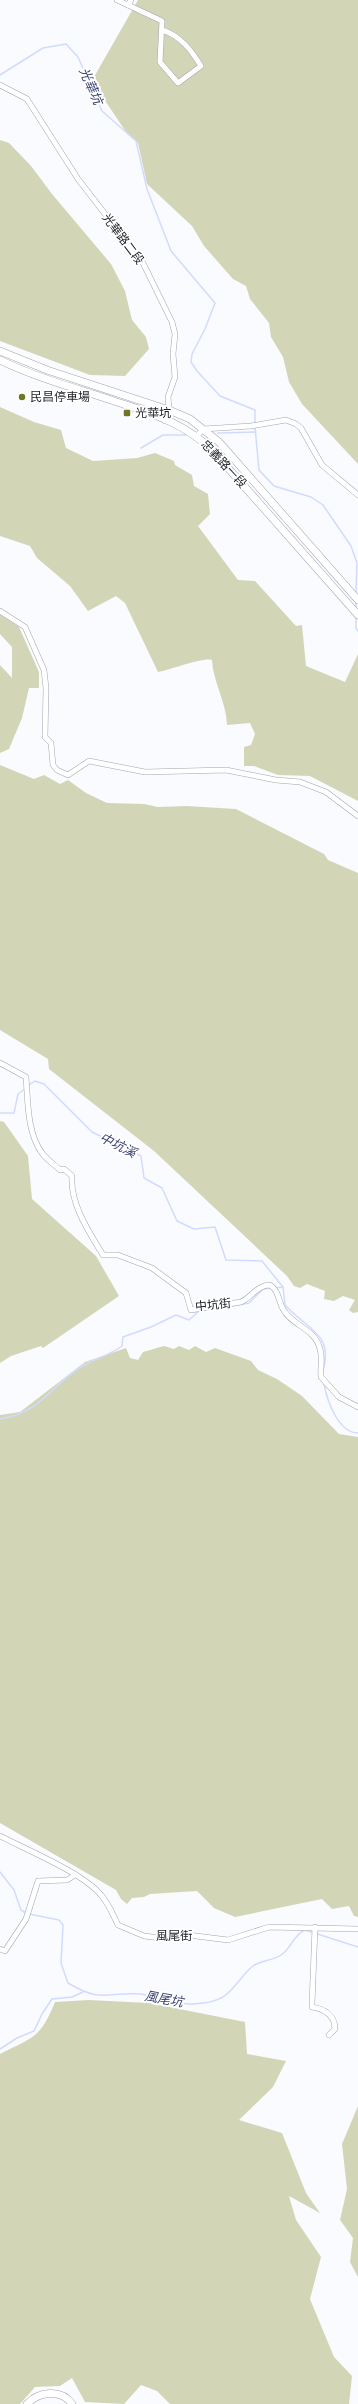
<svg xmlns="http://www.w3.org/2000/svg" width="358" height="2404" viewBox="0 0 358 2404" font-family="Figtree,'Noto Sans TC',sans-serif">
<style>
.green{fill:#d2d6b7}
.lines{fill:none;stroke-linecap:round;stroke-linejoin:round}
.stream{stroke:#d1dbff;stroke-width:1.5}
.street-casing{stroke:#a1a5b4;stroke-width:6}
.secondary-casing{stroke:#a1a5b4;stroke-width:8}
.street{stroke:#fff;stroke-width:5}
.secondary{stroke:#fff;stroke-width:7}
.poi-dot{fill:#707720;stroke:#fff;stroke-width:1.5}
.labels{text-anchor:middle;dominant-baseline:central;stroke-width:4;stroke-linejoin:round;paint-order:stroke}
.street-label{font-size:12px;fill:#1c1e24;stroke:#fff}
.poi-label{font-size:12px;fill:#1c1e24;stroke:#fff;text-anchor:start}
.water-label{font-size:13px;font-style:italic;fill:#3a4373;stroke:#fff}
</style>
<rect width="100%" height="100%" fill="#fafbfe"/>
<g class="green">
<path d="M 138,0 L 358,0 L 358,464 L 302,404 L 289,382 L 283,357 L 271,337 L 269,323 L 250,299 L 246,286 L 233,279 L 204,246 L 192,226 L 147,184 L 138,143 L 126,132 L 104,99 L 94,77 Z"/>
<path d="M 0,140 L 9,143 L 31,166 L 52,194 L 111,264 L 125,291 L 132,320 L 146,337 L 149,349 L 125,376 L 90,375 L 0,341 Z"/>
<path d="M 0,407 L 34,422 L 61,430 L 66,448 L 93,461 L 137,458 L 155,453 L 174,461 L 175,465 L 192,475 L 194,486 L 208,494 L 210,514 L 198,526 L 238,580 L 255,581 L 296,626 L 302,625 L 306,666 L 345,682 L 358,654 L 358,801 L 310,776 L 278,775 L 254,766 L 244,766 L 244,747 L 251,745 L 255,734 L 250,723 L 227,725 C 226,701 213,682 212,660 C 203,657 170,670 158,672 L 125,603 L 116,596 L 88,611 L 70,586 L 37,558 L 30,546 L 0,536 Z"/>
<path d="M 0,614 L 19,627 L 39,672 L 39,688 L 29,688 L 22,718 L 9,749 L 0,753 L 0,665 L 12,678 L 12,647 L 0,634 Z"/>
<path d="M 0,765 L 34,779 L 44,775 L 60,784 L 68,780 L 86,793 L 107,803 L 144,804 L 158,807 L 187,806 L 236,809 L 324,854 L 328,860 L 358,873 L 358,1312 L 353,1313 L 349,1310 L 355,1300 L 343,1296 L 334,1301 L 324,1299 L 325,1291 L 307,1284 L 300,1288 L 294,1286 L 287,1276 L 154,1151 L 49,1069 L 48,1059 L 0,1030 Z"/>
<path d="M 0,1121 L 4,1122 L 28,1156 L 32,1199 L 96,1256 L 119,1296 L 43,1348 L 41,1346 L 11,1356 L 0,1363 Z"/>
<path d="M 164,1346 L 174,1349 L 179,1346 L 189,1350 L 195,1346 L 206,1352 L 215,1348 L 251,1361 L 258,1370 L 277,1379 L 302,1396 L 339,1434 L 358,1437 L 358,1917 L 354,1916 L 349,1906 L 332,1909 L 322,1899 L 235,1917 L 214,1908 L 197,1891 L 150,1894 L 144,1897 L 132,1898 L 127,1904 L 121,1899 L 116,1890 L 0,1823 L 0,1415 L 20,1412 L 85,1362 L 126,1348 L 130,1358 L 138,1360 L 143,1352 Z"/>
<path d="M 89,2000 L 149,2003 L 245,2022 L 247,2054 L 286,2061 L 273,2087 L 239,2120 L 282,2133 L 306,2193 L 320,2213 L 289,2196 L 296,2220 L 321,2257 L 310,2299 L 334,2357 L 352,2376 L 349,2404 L 170,2404 L 157,2391 L 141,2385 L 124,2404 L 85,2402 L 72,2378 L 60,2386 L 35,2387 L 20,2404 L 0,2404 L 0,2054 C 33,2037 40,2039 55,2002 Z"/>
<path d="M 358,2106 L 358,2277 L 350,2262 L 353,2238 L 340,2220 L 347,2189 L 342,2144 Z"/>
</g>
<g class="lines">
<g class="stream">
<path d="M 0,75 L 43,48 L 66,44 L 78,57 L 102,111 L 136,141 L 147,189 L 171,251 L 215,303 L 205,329 L 192,354 L 191,362 L 197,371 L 220,396 L 255,410 L 255,423"/>
<path d="M 255,427 L 259,470 L 274,486 L 311,497 L 323,505 L 351,546 L 357,563 L 356,593"/>
<path d="M 218,433 L 256,432"/>
<path d="M 141,448 L 163,435 L 186,435"/>
<path d="M 356,609 L 356,601"/>
<path d="M 356,617 L 356,628 L 358,631"/>
<path d="M 29,1085 L 35,1081 L 44,1084 L 92,1132 L 141,1156 L 144,1178 L 162,1188 L 177,1221 L 194,1229 L 215,1227 L 226,1260 L 262,1261 L 283,1287 L 285,1305 C 306,1329 334,1333 323,1371"/>
<path d="M 0,1113 L 14,1113 L 18,1094 L 26,1088"/>
<path d="M 275,1288 L 283,1287"/>
<path d="M 214,1309 L 249,1303 L 263,1289 L 271,1288"/>
<path d="M 324,1384 C 327,1400 338,1433 358,1433"/>
<path d="M 0,1419 C 44,1412 50,1384 84,1365 C 97,1358 110,1355 122,1346 L 123,1337 L 151,1327 L 176,1315 L 189,1320 L 199,1311"/>
<path d="M 0,1872 L 14,1890 L 21,1910 L 26,1913"/>
<path d="M 29,1914 L 59,1920 L 63,1925 L 61,1963 L 68,1983 C 101,2003 106,1992 141,1994 C 148,1995 154,1999 161,2001 C 179,2005 214,2007 228,1993 C 237,1985 243,1974 253,1966 C 261,1960 272,1961 281,1955 C 292,1948 293,1935 305,1930 L 358,1947"/>
<path d="M 0,2049 L 17,2038 L 34,2031 L 42,2014 L 52,1999 L 72,1997 L 83,1992"/>
</g>
<g class="street-casing">
<g id="street">
<path d="M 117,0 L 128,5"/>
<path d="M 131,0 L 128,5 L 162,21 L 160,62 L 178,83 L 201,66 C 191,50 181,36 162,30"/>
<path d="M 0,85 L 27,99 L 78,179 L 143,263 L 172,322 L 175,334 L 173,354 L 175,377 L 168,397 L 169,410 L 165,421"/>
<path d="M 197,436 L 203,429 L 251,426 L 286,420 L 296,424 L 301,428 L 322,465 L 358,495"/>
<path d="M 0,611 L 25,627 L 44,670 L 46,688 L 45,737 L 51,743 L 53,765 L 57,770 L 68,775 L 89,761 L 145,772 L 226,770 L 276,780 L 300,782 L 326,792 L 358,816"/>
<path d="M 0,1063 L 26,1077 C 28,1101 27,1133 42,1153 C 46,1159 55,1165 60,1170 L 64,1169 L 72,1176 C 70,1204 89,1232 103,1255 L 118,1255 L 152,1268 L 186,1293 L 191,1310 L 241,1302 C 252,1297 257,1285 270,1285 C 279,1291 278,1300 283,1309 C 292,1326 315,1328 320,1349 C 323,1358 320,1368 321,1377 L 339,1397 L 358,1407"/>
<path d="M 0,1836 C 27,1850 83,1873 101,1895 C 109,1904 113,1915 118,1925 L 144,1936 L 160,1938 L 188,1935 L 228,1940 L 269,1927 L 358,1929"/>
<path d="M 315,1927 L 312,2004 L 312,2007 C 324,2009 335,2015 335,2029 L 329,2035"/>
<path d="M 0,1949 L 5,1951 L 26,1919 L 38,1881 L 67,1880 L 75,1875"/>
</g>
</g>
<g class="secondary-casing">
<g id="secondary">
<path d="M 0,351 L 47,370 L 169,410 L 190,419 L 219,442 L 358,600"/>
<path d="M 0,360 C 37,378 76,388 114,401 C 153,414 183,422 213,451 L 358,615"/>
<path d="M 27,2404 C 38,2392 61,2388 72,2404"/>
</g>
</g>
<use href="#street" class="street"/>
<use href="#secondary" class="secondary"/>
</g>
<g class="poi-dot">
<circle cx="22" cy="397" r="4"/>
<rect x="123" y="409" width="8" height="8" rx="2"/>
</g>
<g class="labels">
<g class="street-label">
<text transform="translate(123 239) rotate(53)">光華路二段</text>
<text transform="translate(224 464) rotate(47)">忠義路一段</text>
<text transform="translate(213 1305) rotate(-6)">中坑街</text>
<text x="174" y="1936">風尾街</text>
</g>
<g class="poi-label">
<text x="30" y="397">民昌停車場</text>
<text x="135" y="413">光華坑</text>
</g>
<g class="water-label">
<text transform="translate(91 86) rotate(66)">光華坑</text>
<text transform="translate(118 1145) rotate(27)">中坑溪</text>
<text transform="translate(164 1999) rotate(10)">風尾坑</text>
</g>
</g>
</svg>
